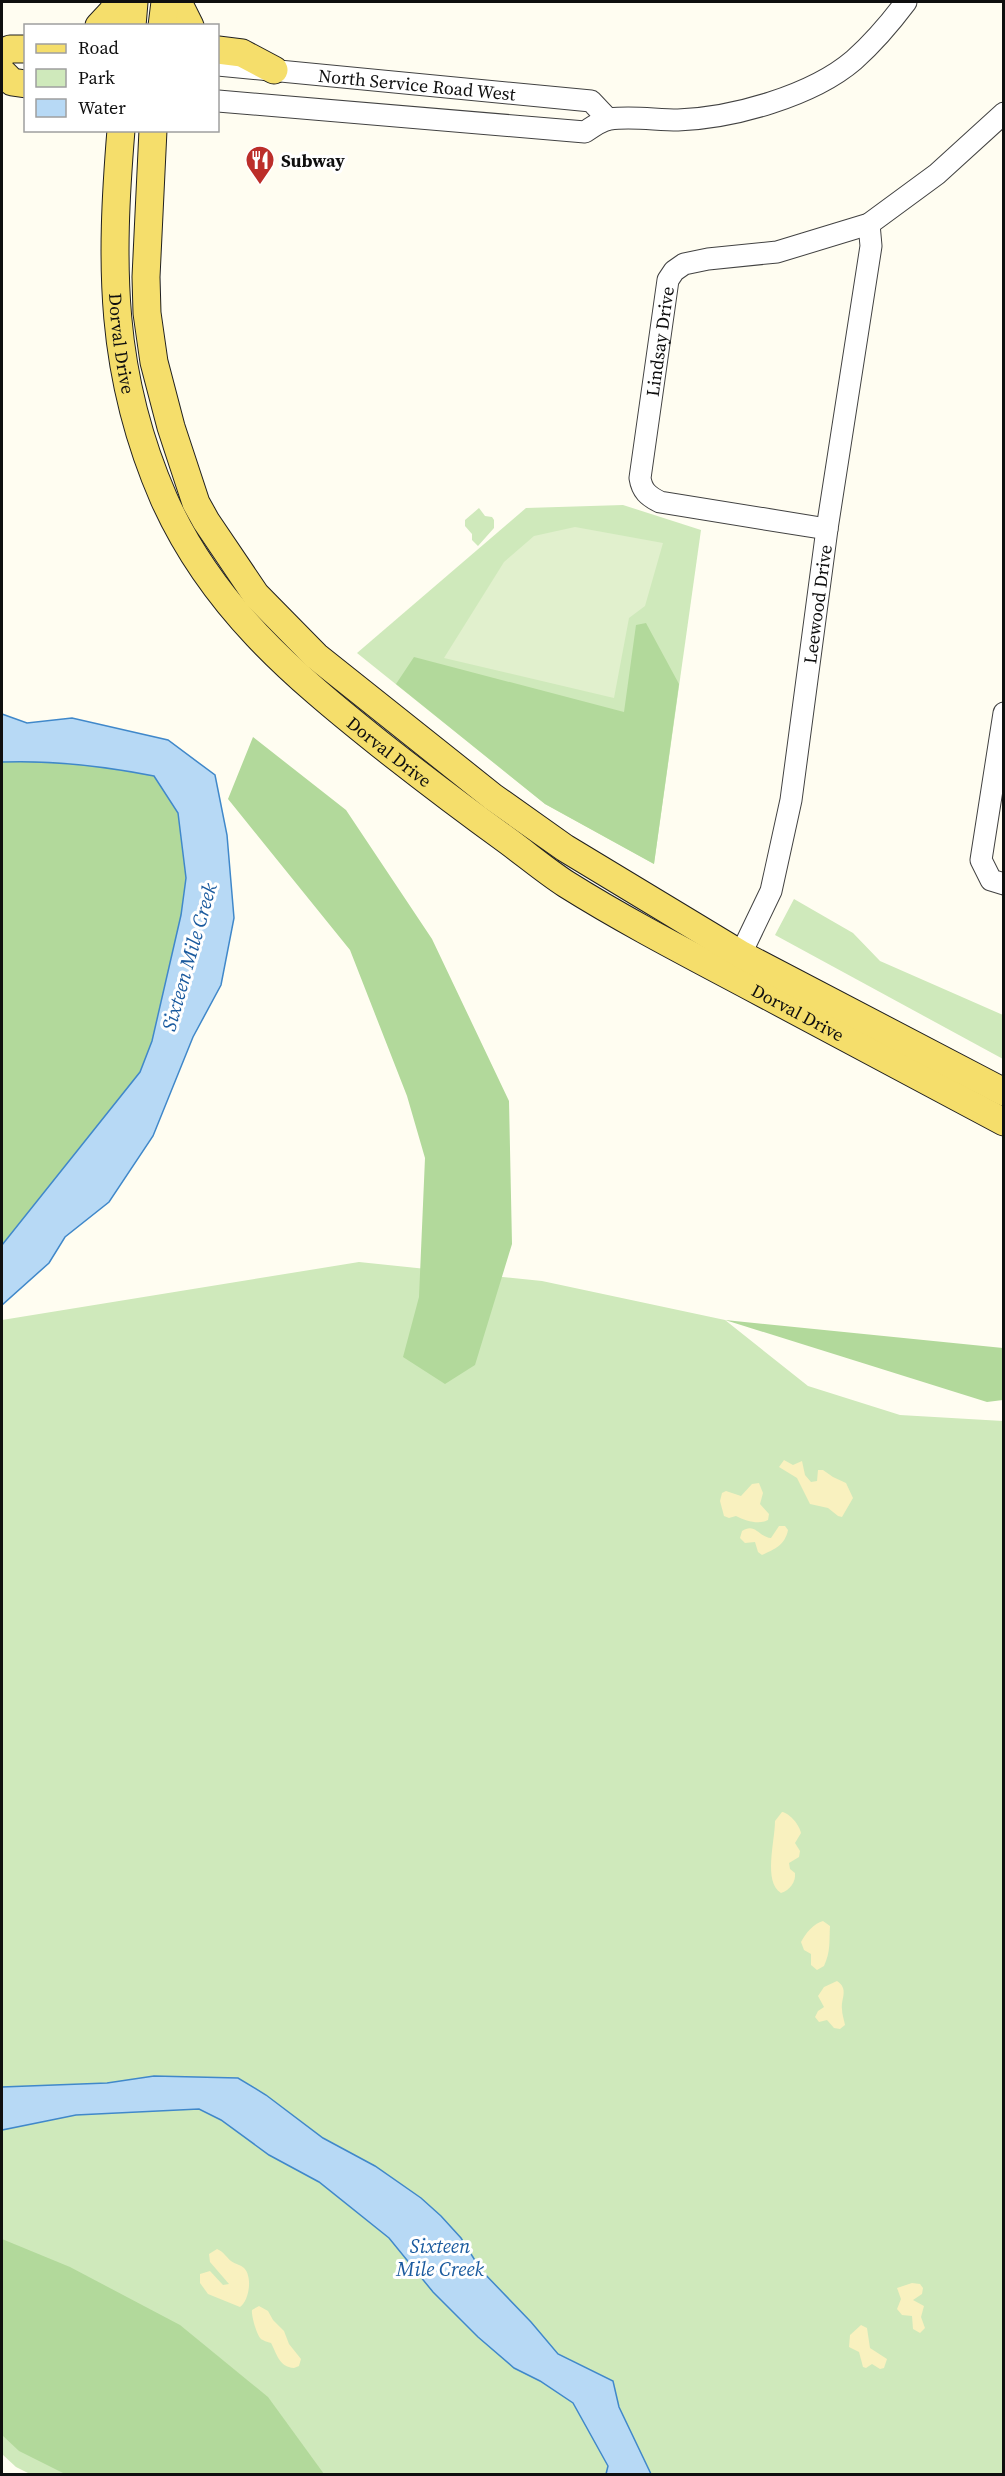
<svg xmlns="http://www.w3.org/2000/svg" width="1005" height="2476" viewBox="0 0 1005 2476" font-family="'Source Serif 4',serif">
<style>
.green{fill:#cfe9bb}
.forest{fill:#b2d99b}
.sand{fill:#f9f1bf}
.pitch{fill:#e1f0cd}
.water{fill:#b7d9f5;stroke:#4088ca;stroke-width:1.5}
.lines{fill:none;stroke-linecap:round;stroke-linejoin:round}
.minor-casing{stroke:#424242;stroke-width:23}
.major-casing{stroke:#202020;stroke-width:29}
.minor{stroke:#fff;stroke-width:21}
.major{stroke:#f5de6b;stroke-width:27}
.labels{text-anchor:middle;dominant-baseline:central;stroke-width:6;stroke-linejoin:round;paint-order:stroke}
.street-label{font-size:18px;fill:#0f0f0f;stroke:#fff}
.poi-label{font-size:18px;font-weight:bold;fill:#0f0f0f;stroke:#fff;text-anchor:start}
.water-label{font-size:20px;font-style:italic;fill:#1a5a9e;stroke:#fff}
</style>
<rect width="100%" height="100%" fill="#fffdf1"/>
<g class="green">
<path d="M 623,505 L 701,530 L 654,864 L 545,804 L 357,653 L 526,508 Z"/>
<path d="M 479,508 L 485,516 L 492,517 L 494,520 L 494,528 L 478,546 L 472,540 L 472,534 L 465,526 L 465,520 Z"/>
<path d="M 794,899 L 853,933 L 880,961 L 1003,1015 L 1003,1059 L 775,935 Z"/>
<path d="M 359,1262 L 542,1281 L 725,1320 L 808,1386 L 900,1415 L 1003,1421 L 1003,2474 L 30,2474 L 16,2467 L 2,2454 L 2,1320 Z"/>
</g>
<g class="forest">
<path d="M 646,623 L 679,684 L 654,864 L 545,804 L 396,684 L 414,657 L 624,712 L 636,625 Z"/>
<path d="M 253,737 L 346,810 L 432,939 L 509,1101 L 512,1244 L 475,1365 L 445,1384 L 403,1357 L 419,1297 L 425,1158 L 407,1096 L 350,950 L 228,799 Z"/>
<path d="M 39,760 L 98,765 L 154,776 L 178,813 L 186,878 L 181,915 L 152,1041 L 140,1072 L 2,1245 L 2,762 Z"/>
<path d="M 725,1320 L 1003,1348 L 1003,1400 L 987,1402 Z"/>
<path d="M 2,2239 L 70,2267 L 180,2325 L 268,2397 L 324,2474 L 65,2474 L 19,2451 L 2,2435 Z"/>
</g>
<g class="sand">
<path d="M 784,1460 L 793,1465 L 802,1461 L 805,1475 L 811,1482 L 817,1481 L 818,1470 L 823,1470 L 833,1477 L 846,1483 L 853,1498 L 842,1517 L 838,1516 L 828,1508 L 810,1504 L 797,1478 L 779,1467 Z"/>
<path d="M 759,1483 L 763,1493 L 760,1504 L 769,1514 L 768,1520 C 759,1525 746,1521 736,1516 L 729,1518 L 724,1516 L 720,1501 L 722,1493 L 726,1491 L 741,1496 L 752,1484 Z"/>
<path d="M 779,1526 L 785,1526 L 788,1530 C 785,1545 775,1549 762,1555 L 758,1552 L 755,1542 L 745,1543 L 740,1538 L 742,1531 C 755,1522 759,1537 771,1538 Z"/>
<path d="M 782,1812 C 790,1813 800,1826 801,1833 L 795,1843 L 800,1851 L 799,1857 L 789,1863 L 790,1869 L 795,1873 C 796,1882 790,1890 781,1893 C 763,1882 775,1841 775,1821 Z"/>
<path d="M 823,1921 L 830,1926 C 829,1941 831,1951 824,1966 L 817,1970 L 811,1965 L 811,1954 L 804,1950 L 801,1942 C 805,1934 814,1923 823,1921 Z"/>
<path d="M 837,1981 C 849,1989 841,1998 842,2009 C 842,2014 844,2020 845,2025 L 840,2029 L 834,2028 L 827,2020 L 819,2022 L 815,2017 L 818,2011 L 824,2007 L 818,1996 L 824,1987 Z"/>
<path d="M 217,2249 C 224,2252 226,2257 231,2261 C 235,2264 241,2265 244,2268 C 253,2277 249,2301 240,2307 L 208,2294 L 200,2283 L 200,2274 L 210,2271 L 223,2285 L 229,2284 L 210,2262 L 209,2254 Z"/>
<path d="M 912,2283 L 920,2284 L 923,2288 L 922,2294 L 913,2300 L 924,2306 L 921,2317 L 925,2328 L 920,2333 L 913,2329 L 912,2316 L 902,2315 L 897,2309 L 901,2299 L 897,2288 Z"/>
<path d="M 259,2306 L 268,2311 L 273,2320 L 284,2331 L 289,2344 L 301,2359 L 299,2366 L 294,2368 C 279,2367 277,2354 271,2343 C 270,2343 262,2340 261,2339 C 257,2336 251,2315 252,2310 Z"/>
<path d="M 861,2325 L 867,2328 L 870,2348 L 887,2359 L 884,2368 L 880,2369 L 872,2364 L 866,2368 L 863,2367 L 859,2352 L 849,2347 L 850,2335 Z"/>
</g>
<path class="pitch" d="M 575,527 L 663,543 L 645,606 L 629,618 L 614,698 L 444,658 L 504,562 L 534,536 Z"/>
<g class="water">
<path d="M 2,714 L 27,723 L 72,718 L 168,740 L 215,775 L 227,835 L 234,918 L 221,985 L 193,1037 L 153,1136 L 109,1202 L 65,1237 L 49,1263 L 2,1305 L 2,1245 L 140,1072 L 152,1041 L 181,915 L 186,878 L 178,813 L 154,776 C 103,766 54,760 2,762 Z"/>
<path d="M 154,2076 L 238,2078 L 266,2095 L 323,2138 L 375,2166 L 421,2198 L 441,2216 L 461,2238 L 481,2270 L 531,2322 L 558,2354 L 613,2381 L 619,2407 L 651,2474 L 606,2474 L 608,2466 L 573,2403 L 540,2381 L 514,2368 L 478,2337 L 433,2292 L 389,2238 L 319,2182 L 269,2155 L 221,2120 L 199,2109 L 76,2115 L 2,2130 L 2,2087 L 107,2083 Z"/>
</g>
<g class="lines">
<g class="minor-casing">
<g id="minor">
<path id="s1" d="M 218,65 L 591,101 L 608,119"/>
<path d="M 218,101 L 585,132 C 592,127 602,120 610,119 C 632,116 656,120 678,120 C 733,118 812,96 854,60 C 873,43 891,22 906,2"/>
<path id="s2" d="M 827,529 L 660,502 C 648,496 642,491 640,478 L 668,280 L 674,271 L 684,264 L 708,259 L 777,252 L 869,224 L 937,174 L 1004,113"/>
<path d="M 1004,713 L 981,860 L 991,880 L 1004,884"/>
<path id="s3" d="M 735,966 L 771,891 L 791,800 L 827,529 L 871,246 L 869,224"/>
</g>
</g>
<g class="major-casing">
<g id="major">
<path d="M 178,2 L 190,26"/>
<path d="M 99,26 L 113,11 L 116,2"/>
<path d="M 132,26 L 134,2"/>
<path d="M 162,26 L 165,2"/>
<path d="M 218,50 L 242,53 L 274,70"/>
<path d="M 2,53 L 10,49 L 26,49"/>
<path d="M 2,72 L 12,82 L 26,84"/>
<path id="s4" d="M 121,130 C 110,264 109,373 164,499 C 212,606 292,674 381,745 C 423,778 465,810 508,841 C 527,855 546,871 566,884 C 625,921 687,953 749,986 C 834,1031 919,1076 1004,1122"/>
<path d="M 153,130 L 146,277 L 147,313 L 154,362 L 171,427 L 196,503 L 206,521 L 256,595 L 316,656 L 493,797 L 565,848 L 742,955 L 1004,1092"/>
</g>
</g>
<use href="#minor" class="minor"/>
<use href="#major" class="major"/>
</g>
<defs>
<g id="restaurant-pin" transform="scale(1.5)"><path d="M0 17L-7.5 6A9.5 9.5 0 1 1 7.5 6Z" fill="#bc2e2a" stroke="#fff"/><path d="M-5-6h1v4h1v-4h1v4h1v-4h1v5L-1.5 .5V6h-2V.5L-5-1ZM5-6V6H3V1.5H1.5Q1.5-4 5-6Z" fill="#fff"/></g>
</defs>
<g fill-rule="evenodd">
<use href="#restaurant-pin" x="260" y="160"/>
</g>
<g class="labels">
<g class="street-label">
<text stroke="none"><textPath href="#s1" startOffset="200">North Service Road West</textPath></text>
<text stroke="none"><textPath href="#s2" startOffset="340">Lindsay Drive</textPath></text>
<text stroke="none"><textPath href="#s4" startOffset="214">Dorval Drive</textPath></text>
<text stroke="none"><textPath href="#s3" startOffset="374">Leewood Drive</textPath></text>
<text stroke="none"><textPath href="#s4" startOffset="718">Dorval Drive</textPath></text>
<text stroke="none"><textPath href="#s4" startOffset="1204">Dorval Drive</textPath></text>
</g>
<g class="poi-label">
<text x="281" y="160">Subway</text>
</g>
<g class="water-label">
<text transform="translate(189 957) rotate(-74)">Sixteen Mile Creek</text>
<text x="440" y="2246">Sixteen<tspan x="440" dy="23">Mile Creek</tspan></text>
</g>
</g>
<rect width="1005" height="2476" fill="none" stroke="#0f0f0f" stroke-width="6"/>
<rect x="24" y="24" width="195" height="108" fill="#ffffff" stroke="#9f9f9f" stroke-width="1.5"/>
<rect x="36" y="44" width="30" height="9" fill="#f5de6b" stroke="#9f9f9f" stroke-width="1.5"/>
<text x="78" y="54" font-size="18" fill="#0f0f0f">Road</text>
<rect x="36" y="69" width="30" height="18" fill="#cfe9bb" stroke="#9f9f9f" stroke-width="1.5"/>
<text x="78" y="84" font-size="18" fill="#0f0f0f">Park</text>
<rect x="36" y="99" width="30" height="18" fill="#b7d9f5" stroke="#9f9f9f" stroke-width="1.5"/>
<text x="78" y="114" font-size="18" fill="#0f0f0f">Water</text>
</svg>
